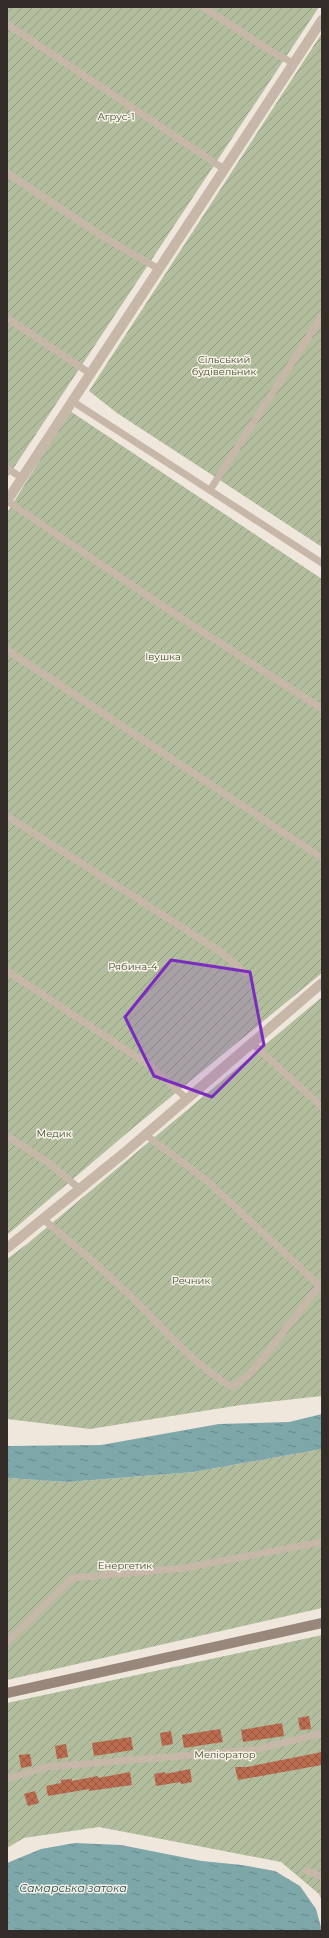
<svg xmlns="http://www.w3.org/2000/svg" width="329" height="1938" viewBox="0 0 329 1938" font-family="Montserrat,sans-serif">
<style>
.garden{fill:url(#garden-furrows)}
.water{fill:url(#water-ripples)}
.building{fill:url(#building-cross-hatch)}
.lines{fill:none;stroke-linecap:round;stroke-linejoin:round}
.lane{stroke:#c7b7a9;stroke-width:7}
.street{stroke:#c7b7a9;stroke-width:10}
.secondary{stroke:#9a877b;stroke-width:10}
.marked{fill:#7b2cbf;fill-opacity:0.2;stroke:#7b2cbf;stroke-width:3;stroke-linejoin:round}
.labels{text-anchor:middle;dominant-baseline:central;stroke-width:3;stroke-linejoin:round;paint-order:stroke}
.park-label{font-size:10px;fill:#43502e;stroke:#f8f1e8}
.water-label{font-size:11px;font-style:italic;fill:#224e52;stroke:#f8f1e8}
</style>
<defs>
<pattern id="garden-furrows" width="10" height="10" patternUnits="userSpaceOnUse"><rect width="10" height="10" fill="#b2bd9e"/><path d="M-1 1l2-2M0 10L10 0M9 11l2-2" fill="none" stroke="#929a81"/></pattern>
<pattern id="water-ripples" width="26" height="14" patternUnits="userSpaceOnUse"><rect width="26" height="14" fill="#7ea7aa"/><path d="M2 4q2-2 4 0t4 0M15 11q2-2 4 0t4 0" fill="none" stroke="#68888a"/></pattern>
<pattern id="building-cross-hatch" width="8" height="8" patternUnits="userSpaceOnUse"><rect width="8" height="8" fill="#bb6c4f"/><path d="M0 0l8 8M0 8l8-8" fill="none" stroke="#995942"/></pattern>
</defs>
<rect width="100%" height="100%" fill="#f0e7dc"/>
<g class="garden">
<path d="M 7,7 L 319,7 L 7,478 Z"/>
<path d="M 322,33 L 322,547 L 117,413 L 89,391 Z"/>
<path d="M 70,411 L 322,579 L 322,973 L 133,1128 L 7,1235 L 7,513 Z"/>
<path d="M 322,997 L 322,1396 L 241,1405 L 90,1429 L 7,1419 L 7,1259 L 27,1244 Z"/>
<path d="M 322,1449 L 322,1608 L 7,1680 L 7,1478 L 67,1482 L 194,1472 Z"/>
<path d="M 322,1635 L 322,1901 L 319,1894 L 281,1862 L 99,1827 L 24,1838 L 7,1848 L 7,1703 Z"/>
</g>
<g class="water">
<path d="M 322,1414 L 322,1449 L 194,1472 L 67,1482 L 7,1478 L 7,1446 L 101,1445 L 219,1424 L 289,1422 Z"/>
<path d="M 75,1843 L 121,1845 L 202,1861 L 242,1865 L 275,1871 L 300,1886 L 316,1909 L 322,1931 L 7,1931 L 7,1863 L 41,1849 Z"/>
</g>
<g class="building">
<path d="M 309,1716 L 311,1729 L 300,1730 L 298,1718 Z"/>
<path d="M 282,1723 L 284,1736 L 243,1742 L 241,1730 Z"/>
<path d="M 220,1729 L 223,1742 L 184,1748 L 182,1735 Z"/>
<path d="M 171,1731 L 173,1744 L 162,1746 L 160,1733 Z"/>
<path d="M 131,1737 L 133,1750 L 94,1756 L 92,1743 Z"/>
<path d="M 66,1744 L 68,1757 L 57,1759 L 55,1746 Z"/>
<path d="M 322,1752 L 322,1765 L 238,1780 L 235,1767 L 247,1767 Z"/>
<path d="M 30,1754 L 32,1766 L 21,1768 L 19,1755 Z"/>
<path d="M 190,1769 L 192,1782 L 181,1784 L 180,1782 L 156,1786 L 154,1774 L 165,1772 L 165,1774 Z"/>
<path d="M 130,1772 L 132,1785 L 89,1791 L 89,1789 L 48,1796 L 46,1786 L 61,1783 L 61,1780 L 72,1779 L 72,1781 L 98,1776 L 98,1778 Z"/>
<path d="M 35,1791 L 39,1803 L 28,1806 L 24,1794 Z"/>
</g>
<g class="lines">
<g class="lane">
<path d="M 203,7 L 269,50 L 293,63"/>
<path d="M 7,24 L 224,169"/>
<path d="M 7,173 L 102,236 L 159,269"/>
<path d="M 7,318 L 91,374"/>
<path d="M 72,401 L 322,563"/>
<path d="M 7,468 L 22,478"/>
<path d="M 210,490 L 322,316"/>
<path d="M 7,501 L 163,606 L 322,709"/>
<path d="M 7,650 L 322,858"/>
<path d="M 7,816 L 221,952 L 245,973"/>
<path d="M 7,971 L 152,1067 L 187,1099"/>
<path d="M 252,1043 L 322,1107"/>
<path d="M 146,1135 L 206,1180 L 322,1288"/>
<path d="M 7,1136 L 46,1161 L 80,1189"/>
<path d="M 43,1219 C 69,1241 96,1263 121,1287 C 157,1320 189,1362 232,1387 L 252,1372 L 322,1282"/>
<path d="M 7,1642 L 72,1578 L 184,1568 L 322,1542"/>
<path d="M 7,1779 L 46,1767 L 254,1750 L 322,1733"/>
<path d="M 307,1871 L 322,1877"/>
</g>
<g class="street">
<path d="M 7,501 L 322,20"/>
<path d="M 7,1248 L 124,1153 L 322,983"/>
</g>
<path class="secondary" d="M 7,1693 L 322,1623"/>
</g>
<path class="marked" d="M 171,960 L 250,972 L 264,1045 L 212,1097 L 154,1076 L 125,1017 Z"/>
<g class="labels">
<g class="park-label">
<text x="116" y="116">Агрус-1</text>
<text x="224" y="359">Сільський<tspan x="224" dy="12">будівельник</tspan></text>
<text x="163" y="656">Івушка</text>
<text x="133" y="966">Рябина-4</text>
<text x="54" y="1133">Медик</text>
<text x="191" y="1280">Речник</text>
<text x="125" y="1565">Енергетик</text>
<text x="225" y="1754">Меліоратор</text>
</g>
<g class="water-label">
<text x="73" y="1888">Самарська затока</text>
</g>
</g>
<rect width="329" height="1938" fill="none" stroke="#342c28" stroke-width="16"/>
</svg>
